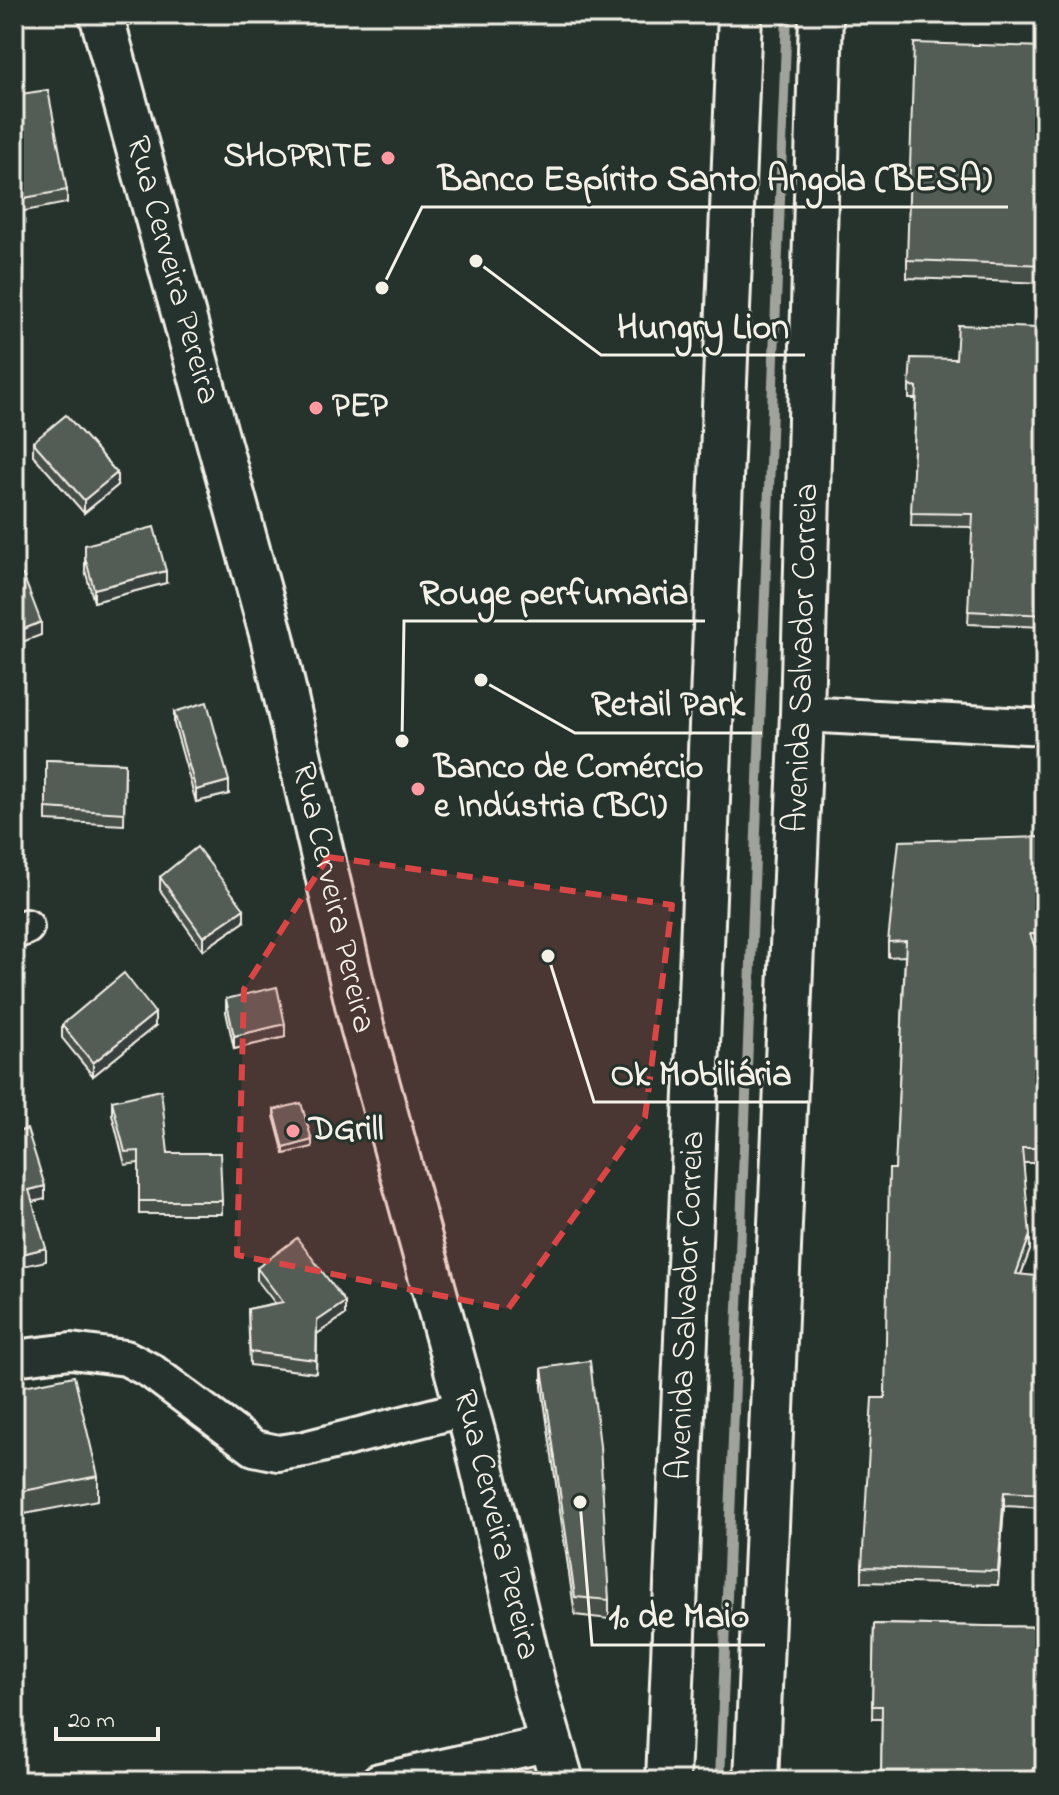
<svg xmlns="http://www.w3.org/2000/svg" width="1059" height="1795" viewBox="0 0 1059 1795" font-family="'Indie Flower',sans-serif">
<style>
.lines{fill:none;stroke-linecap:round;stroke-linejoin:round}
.stream{stroke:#9fa39b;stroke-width:10}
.minor-casing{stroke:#f4f1e8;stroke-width:40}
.major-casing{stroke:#f4f1e8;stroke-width:48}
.minor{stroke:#26332d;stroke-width:34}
.major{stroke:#26332d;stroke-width:42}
.wall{fill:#474f49;stroke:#f4f1e8;stroke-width:2}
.shaded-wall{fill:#39403c;stroke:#f4f1e8;stroke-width:2}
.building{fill:#525c55;stroke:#f4f1e8;stroke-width:2}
.marked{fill:#da4645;fill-opacity:0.2;stroke:#da4645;stroke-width:6;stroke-dasharray:16 10;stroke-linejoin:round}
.poi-dot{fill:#ff9aa2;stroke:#26332d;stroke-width:3}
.labels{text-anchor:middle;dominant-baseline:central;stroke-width:6;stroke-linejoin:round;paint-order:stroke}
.poi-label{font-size:34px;font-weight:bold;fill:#f4f1e8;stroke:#26332d;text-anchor:start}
.street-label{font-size:34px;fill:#f4f1e8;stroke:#26332d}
.leader{fill:none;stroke:#f4f1e8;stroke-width:3}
.callout-dot{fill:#f4f1e8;stroke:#26332d;stroke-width:3}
.callout-label{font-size:36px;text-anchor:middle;font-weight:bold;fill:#f4f1e8;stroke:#26332d;stroke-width:6;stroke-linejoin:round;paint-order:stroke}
</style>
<rect width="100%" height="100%" fill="#26332d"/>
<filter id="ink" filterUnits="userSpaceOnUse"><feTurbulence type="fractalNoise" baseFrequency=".0125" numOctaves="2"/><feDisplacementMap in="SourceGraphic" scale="16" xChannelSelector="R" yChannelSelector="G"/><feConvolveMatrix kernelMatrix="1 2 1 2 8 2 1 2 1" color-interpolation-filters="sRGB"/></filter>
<g filter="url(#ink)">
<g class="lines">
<path class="stream" d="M 720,1781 L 787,14"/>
<g class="minor-casing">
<g id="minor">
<path d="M 802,714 L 1045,727"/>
<path d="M 14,931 L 26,927"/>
<path d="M 14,1358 L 71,1351 L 126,1358 L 151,1371 L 254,1448 L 278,1453 L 305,1449 L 466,1408"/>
<path d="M 379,1781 L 551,1743"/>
</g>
</g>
<g class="major-casing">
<g id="major">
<path id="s1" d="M 101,14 L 272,637 L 362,1026 L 477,1446 L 534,1685 L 562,1781"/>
<path id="s2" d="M 668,1781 L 740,14"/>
<path id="s3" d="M 756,1781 L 802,714 L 821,14"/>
</g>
</g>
<use href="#minor" class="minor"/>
<use href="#major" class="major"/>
</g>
<g class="wall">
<path d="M 1045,47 L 1045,283 L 907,278 L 907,260 Z"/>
<path d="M 14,95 L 67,190 L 67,203 L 14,213 Z"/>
<path d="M 909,386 L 1045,393 L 1045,627 L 968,624 L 973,527 L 911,526 L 916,399 L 909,399 Z"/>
<path d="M 33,442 L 117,486 L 84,513 L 33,455 Z"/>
<path d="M 85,557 L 166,583 L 94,602 L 85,570 Z"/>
<path d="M 174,712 L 229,794 L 196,802 L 174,724 Z"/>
<path d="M 46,760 L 125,763 L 124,825 L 46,821 Z"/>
<path d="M 1045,837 L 1045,948 L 1036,949 L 1045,974 L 1045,1163 L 1023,1163 L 1030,1250 L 1021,1274 L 1042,1387 L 1045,1387 L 1045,1508 L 1004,1506 L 998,1585 L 862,1582 L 862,1567 L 885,1398 L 905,956 L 888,957 L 888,942 Z"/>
<path d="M 160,877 L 244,922 L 203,950 L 160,890 Z"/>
<path d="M 226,999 L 285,1037 L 234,1049 L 226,1012 Z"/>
<path d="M 62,1025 L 155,1026 L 93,1076 L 62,1038 Z"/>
<path d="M 112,1101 L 222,1201 L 222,1214 L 139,1214 L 139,1163 L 125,1165 L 112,1114 Z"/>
<path d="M 274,1110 L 312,1147 L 284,1154 L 274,1116 Z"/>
<path d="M 257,1268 L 345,1315 L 317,1334 L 316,1373 L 250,1365 L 248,1309 L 275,1303 L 257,1280 Z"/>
<path d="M 542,1368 L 609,1600 L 609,1619 L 575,1615 L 542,1387 Z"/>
<path d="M 14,1388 L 98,1476 L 98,1500 L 14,1516 Z"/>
<path d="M 874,1624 L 1045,1627 L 1045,1781 L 881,1781 L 882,1719 L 872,1719 Z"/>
</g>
<g class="shaded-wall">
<path d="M 17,35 L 17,48 L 14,51 L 14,38 Z"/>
<path d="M 117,473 L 117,486 L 84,513 L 84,500 Z"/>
<path d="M 166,571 L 166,583 L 94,602 L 94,589 Z"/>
<path d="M 41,622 L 41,635 L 14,645 L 14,633 Z"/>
<path d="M 229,781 L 229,794 L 196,802 L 196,790 Z"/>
<path d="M 244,909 L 244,922 L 203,950 L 203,937 Z"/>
<path d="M 155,1013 L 155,1026 L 93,1076 L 93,1063 Z"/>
<path d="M 285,1024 L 285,1037 L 234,1049 L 234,1036 Z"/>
<path d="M 312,1140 L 312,1147 L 284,1154 L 284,1148 Z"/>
<path d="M 45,1186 L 45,1199 L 29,1203 L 29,1190 Z"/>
<path d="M 1030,1235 L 1030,1250 L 1016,1288 L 1016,1274 Z"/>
<path d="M 46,1248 L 46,1261 L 14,1268 L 14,1256 Z"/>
<path d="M 345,1302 L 345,1315 L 317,1334 L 316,1373 L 317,1321 Z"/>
<path d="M 1004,1492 L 1004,1506 L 998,1585 L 998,1571 Z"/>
</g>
<g class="building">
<path d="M 914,43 L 1045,47 L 1045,265 L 907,260 Z"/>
<path d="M 48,90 L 67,190 L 14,200 L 14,95 Z"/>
<path d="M 958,325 L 1037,328 L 1036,393 L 1045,393 L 1045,615 L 968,611 L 973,514 L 911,513 L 917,387 L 909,386 L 911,358 L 956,359 Z"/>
<path d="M 66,415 L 117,473 L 84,500 L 33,442 Z"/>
<path d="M 154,527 L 166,571 L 94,589 L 85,557 L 85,545 Z"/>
<path d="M 23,575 L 41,622 L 14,633 L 14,578 Z"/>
<path d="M 207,702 L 229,781 L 196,790 L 174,712 Z"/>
<path d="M 46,760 L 125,763 L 124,813 L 46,808 Z"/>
<path d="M 1045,837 L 1045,934 L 1030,934 L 1045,974 L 1045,1148 L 1022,1148 L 1030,1235 L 1016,1274 L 1036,1276 L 1042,1387 L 1045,1387 L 1045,1494 L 1004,1492 L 998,1571 L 862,1567 L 872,1398 L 885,1398 L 889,1169 L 895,1169 L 906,941 L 888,942 L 899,841 Z"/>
<path d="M 197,847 L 244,909 L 203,937 L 160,877 Z"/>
<path d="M 124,973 L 155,1013 L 93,1063 L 62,1025 Z"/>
<path d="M 277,987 L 285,1024 L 234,1036 L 226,999 Z"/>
<path d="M 161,1090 L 168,1153 L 220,1153 L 222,1201 L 139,1201 L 139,1151 L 125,1152 L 112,1101 Z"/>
<path d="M 301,1103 L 312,1140 L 284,1148 L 274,1110 Z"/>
<path d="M 27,1129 L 45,1186 L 29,1190 L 46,1248 L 14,1256 L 14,1133 Z"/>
<path d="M 297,1238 L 345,1302 L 317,1321 L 316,1360 L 250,1352 L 248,1309 L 283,1302 L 257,1268 Z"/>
<path d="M 590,1361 L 600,1446 L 609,1600 L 575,1597 L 542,1368 Z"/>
<path d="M 74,1376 L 98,1476 L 14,1493 L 14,1388 Z"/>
<path d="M 874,1624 L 1045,1627 L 1045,1768 L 1033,1768 L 1032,1781 L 881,1781 L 882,1706 L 872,1706 Z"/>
</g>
</g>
<path class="marked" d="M 328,857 L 672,905 L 645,1117 L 508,1309 L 237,1255 L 244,989 Z"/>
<g class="poi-dot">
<circle cx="388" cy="158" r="8"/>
<circle cx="316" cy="408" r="8"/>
<circle cx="418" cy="789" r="8"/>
<circle cx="293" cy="1131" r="8"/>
</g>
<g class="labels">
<g class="poi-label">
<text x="372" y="158" text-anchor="end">SHOPRITE</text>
<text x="332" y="408">PEP</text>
<text x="434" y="769">Banco de Comércio<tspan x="434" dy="39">e Indústria (BCI)</tspan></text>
<text x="309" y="1131">DGrill</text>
</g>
<g class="street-label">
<text stroke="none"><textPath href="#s1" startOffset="266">Rua Cerveira Pereira</textPath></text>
<text stroke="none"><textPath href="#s3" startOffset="1124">Avenida Salvador Correia</textPath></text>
<text stroke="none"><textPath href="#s1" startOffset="914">Rua Cerveira Pereira</textPath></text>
<text stroke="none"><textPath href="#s2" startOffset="476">Avenida Salvador Correia</textPath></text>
<text stroke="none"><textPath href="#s1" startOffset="1562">Rua Cerveira Pereira</textPath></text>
</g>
</g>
<path class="leader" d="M382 288L422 207H1008M476 261L601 355H805M402 741L404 621H705M481 680L575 733H762M548 956L594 1102H808M580 1502L592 1645H765"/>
<g class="callout-dot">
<circle cx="382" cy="288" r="8"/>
<circle cx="476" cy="261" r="8"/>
<circle cx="402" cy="741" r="8"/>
<circle cx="481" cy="680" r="8"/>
<circle cx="548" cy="956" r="8"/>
<circle cx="580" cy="1502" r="8"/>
</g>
<g class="callout-label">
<text x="715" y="190">Banco Espírito Santo Angola (BESA)</text>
<text x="703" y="338">Hungry Lion</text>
<text x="554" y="604">Rouge perfumaria</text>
<text x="668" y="715">Retail Park</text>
<text x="701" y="1085">Ok Mobiliária</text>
<text x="679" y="1627">1º de Maio</text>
</g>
<rect width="1059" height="1795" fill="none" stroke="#26332d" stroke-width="48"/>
<rect x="24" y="24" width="1011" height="1747" fill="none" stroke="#f4f1e8" stroke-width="3" filter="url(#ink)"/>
<path d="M56 1727v12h102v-12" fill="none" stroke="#f4f1e8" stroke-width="4"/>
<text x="68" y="1727" font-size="24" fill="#f4f1e8" stroke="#26332d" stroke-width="6" paint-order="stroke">20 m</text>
</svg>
